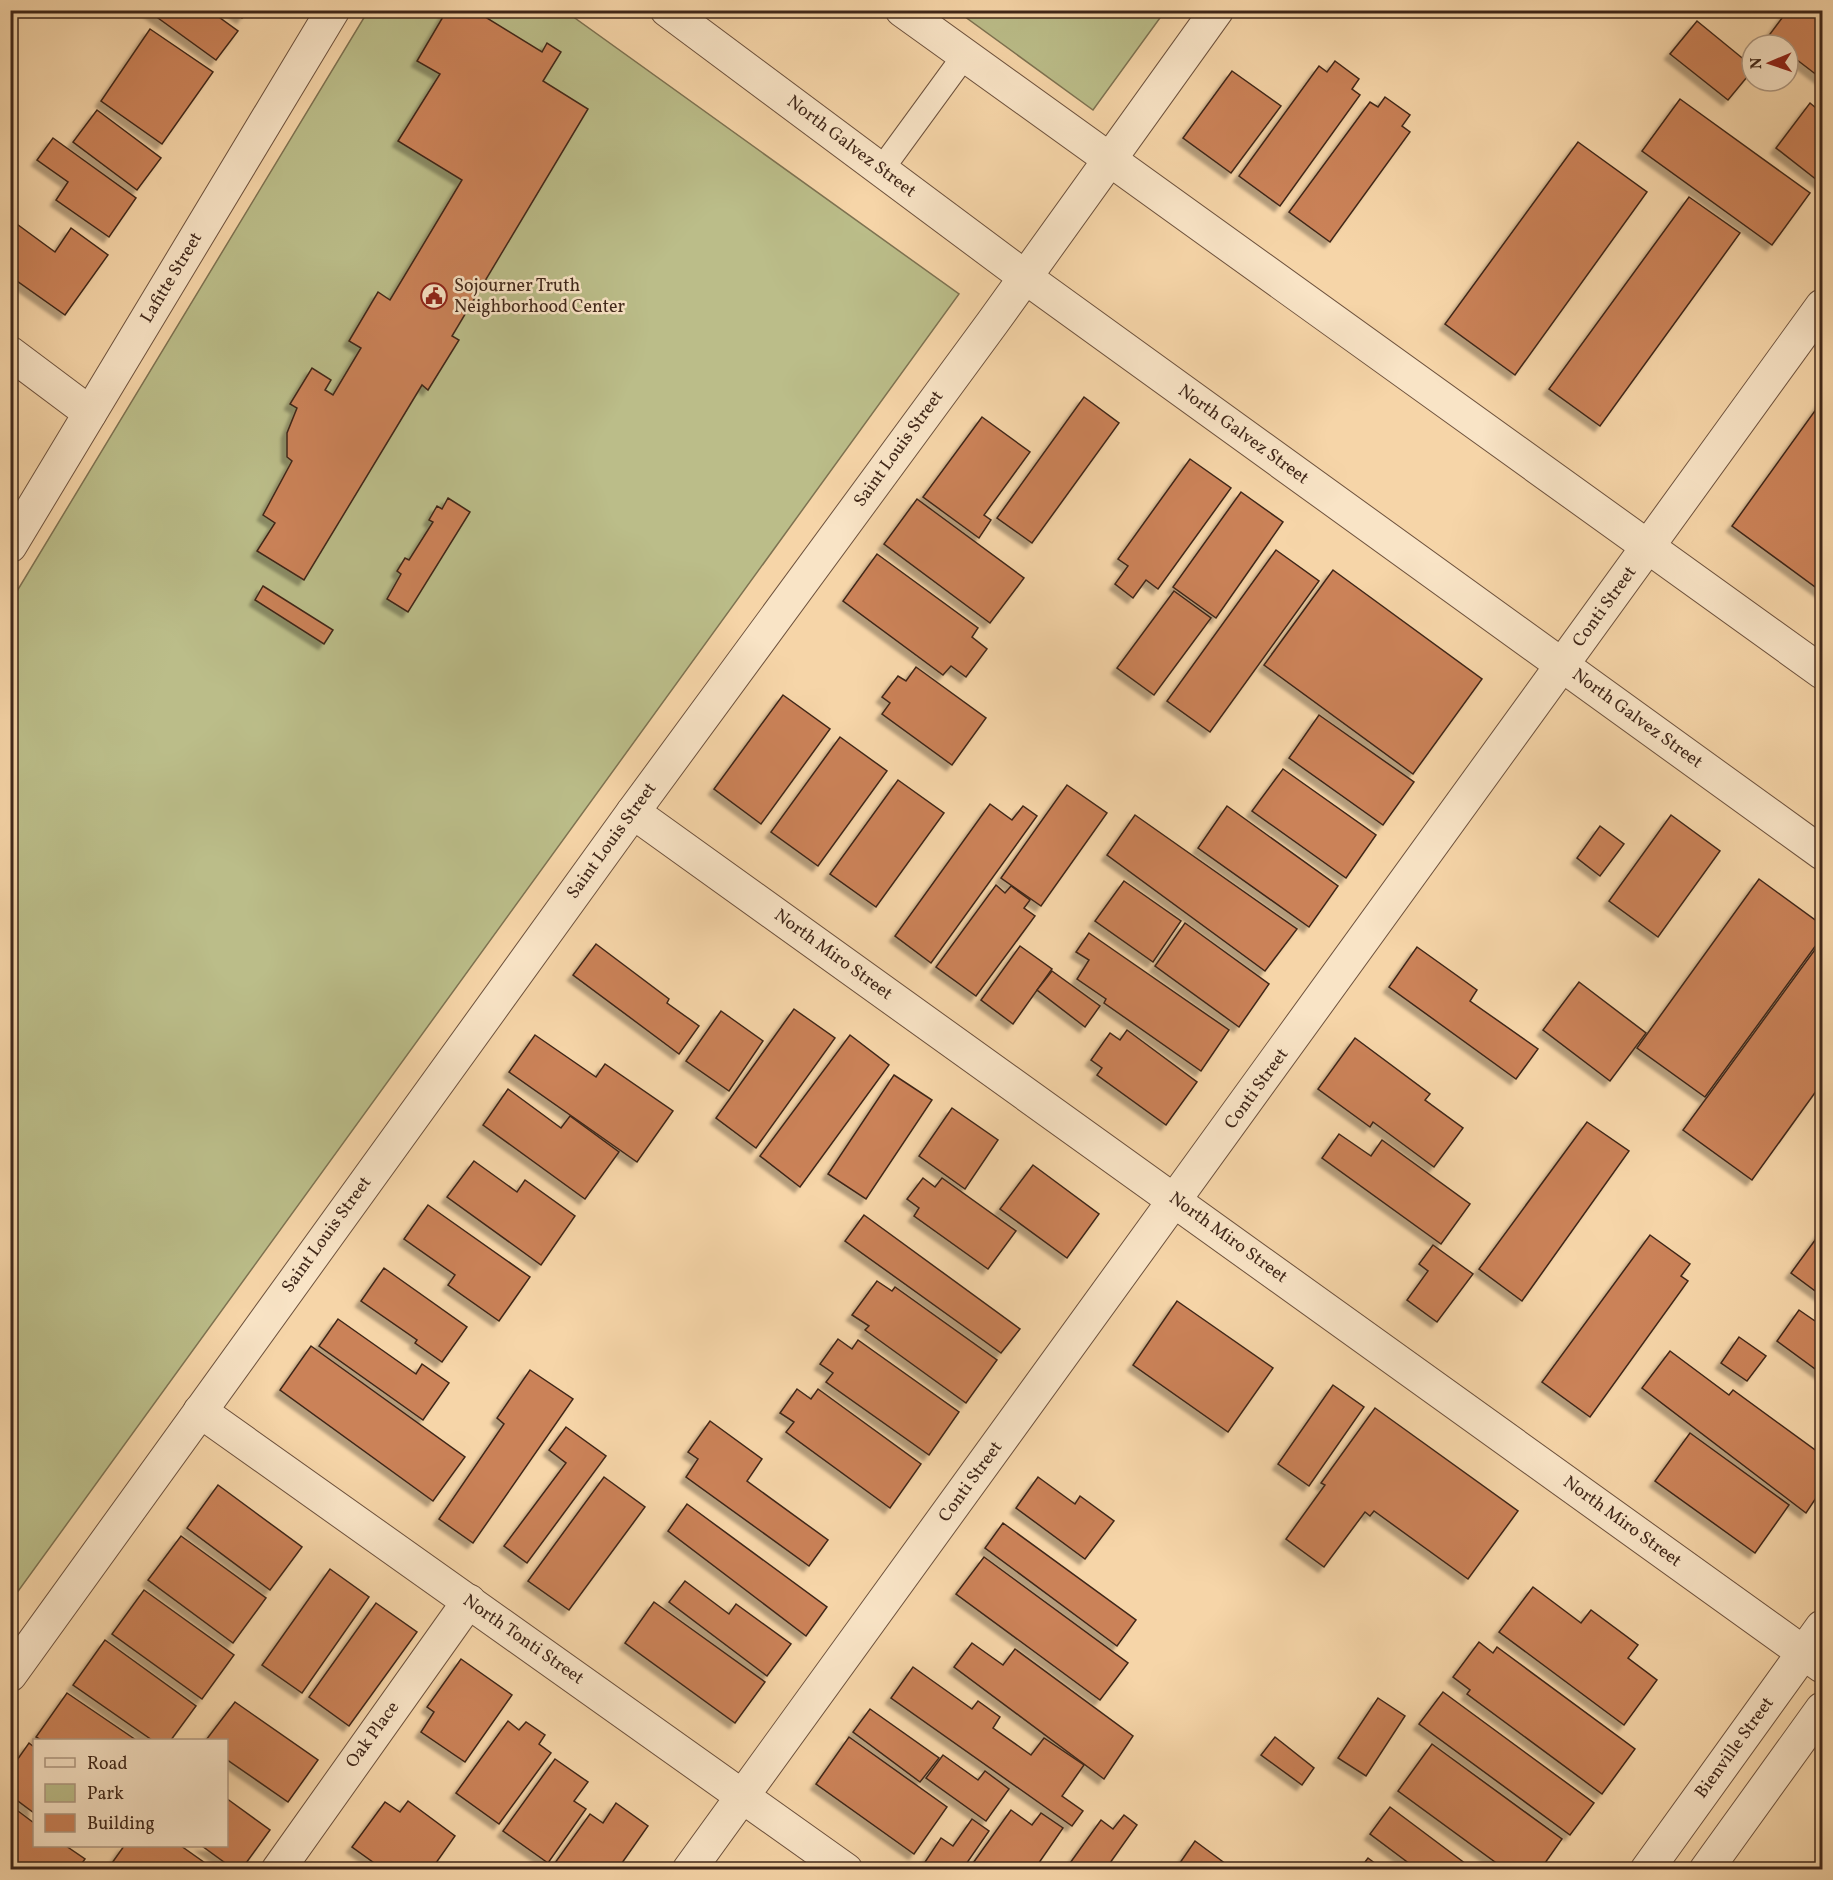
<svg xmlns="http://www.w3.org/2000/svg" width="1833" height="1880" viewBox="0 0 1833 1880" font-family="Vollkorn,serif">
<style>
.green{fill:#bbbd89;stroke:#7e7251;stroke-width:1.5}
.building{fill:#cb8259;stroke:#402719;stroke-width:1.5;filter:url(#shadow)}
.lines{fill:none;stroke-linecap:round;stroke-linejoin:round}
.service-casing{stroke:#6e523d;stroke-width:26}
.minor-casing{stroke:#6e523d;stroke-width:35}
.tertiary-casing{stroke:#6e523d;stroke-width:35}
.service{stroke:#f9e4c6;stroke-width:24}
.minor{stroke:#f9e4c6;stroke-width:33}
.tertiary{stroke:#f9e4c6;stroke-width:33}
.labels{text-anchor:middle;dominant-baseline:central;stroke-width:5;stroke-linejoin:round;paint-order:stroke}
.street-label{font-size:18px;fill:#402719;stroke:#f9e4c6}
.poi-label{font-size:18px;fill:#402719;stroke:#f9e4c6;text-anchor:start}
</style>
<defs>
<filter id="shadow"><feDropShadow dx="-5.5" dy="5.5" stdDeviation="1.5" flood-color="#0004"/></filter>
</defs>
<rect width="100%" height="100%" fill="#f6d5a8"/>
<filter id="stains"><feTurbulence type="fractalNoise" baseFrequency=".00333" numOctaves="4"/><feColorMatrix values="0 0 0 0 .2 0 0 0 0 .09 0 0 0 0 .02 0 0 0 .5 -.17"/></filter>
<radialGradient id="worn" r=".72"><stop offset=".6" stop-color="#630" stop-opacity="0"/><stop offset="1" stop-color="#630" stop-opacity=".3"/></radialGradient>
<g class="green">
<path d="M 368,11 L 565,11 L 959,294 L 11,1601 L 11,601 Z"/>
<path d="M 957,11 L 1165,11 L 1093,110 Z"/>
</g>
<g class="building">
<path d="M 147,10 L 209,10 L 238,31 L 216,60 Z"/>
<path d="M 231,10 L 248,10 L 242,18 Z"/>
<path d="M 447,10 L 474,10 L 542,52 L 547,43 L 561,52 L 543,81 L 588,109 L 452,336 L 459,340 L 428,390 L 422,385 L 304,580 L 257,551 L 275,523 L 263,515 L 292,461 L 287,457 L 287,433 L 297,408 L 290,404 L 312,368 L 331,380 L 325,390 L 333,395 L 361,348 L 349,341 L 378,292 L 390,300 L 462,180 L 398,141 L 440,74 L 417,61 Z"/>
<path d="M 1788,10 L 1814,10 L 1822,17 L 1822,79 L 1788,53 L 1788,45 L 1777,45 L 1767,38 Z"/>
<path d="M 1697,21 L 1752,66 L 1752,71 L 1728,100 L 1670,54 Z"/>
<path d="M 150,29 L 213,72 L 162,144 L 101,101 Z"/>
<path d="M 1335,61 L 1359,79 L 1352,89 L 1360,95 L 1280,206 L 1239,176 L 1319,66 L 1327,72 Z"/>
<path d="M 1232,71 L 1281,106 L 1231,173 L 1183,138 Z"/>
<path d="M 1385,97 L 1410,115 L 1402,126 L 1410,132 L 1330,242 L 1289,212 L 1370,102 L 1378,107 Z"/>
<path d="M 1680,99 L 1810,193 L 1772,245 L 1642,151 Z"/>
<path d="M 1810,103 L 1822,113 L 1822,184 L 1776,148 Z"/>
<path d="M 97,110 L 161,158 L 137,190 L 73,142 Z"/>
<path d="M 53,138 L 136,198 L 109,237 L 56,200 L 68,182 L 37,160 Z"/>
<path d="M 1578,142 L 1647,192 L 1515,375 L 1445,324 Z"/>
<path d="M 1689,197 L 1740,233 L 1600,426 L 1549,389 Z"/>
<path d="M 10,219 L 55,252 L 71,228 L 108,255 L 65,315 L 10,276 Z"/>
<path d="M 1084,397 L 1119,423 L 1032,543 L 997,518 Z"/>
<path d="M 1822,401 L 1822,592 L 1732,526 Z"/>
<path d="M 982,417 L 1030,452 L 984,515 L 991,520 L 979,538 L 923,497 Z"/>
<path d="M 1190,459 L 1231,488 L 1158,589 L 1146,580 L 1133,598 L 1115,584 L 1128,566 L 1118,559 Z"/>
<path d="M 1241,492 L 1283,522 L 1216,618 L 1173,587 Z"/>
<path d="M 448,498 L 470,512 L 408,612 L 387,599 L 401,574 L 397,571 L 405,558 L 409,560 L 433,522 L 429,520 L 437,506 L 442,509 Z"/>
<path d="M 917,499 L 1024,578 L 990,623 L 884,544 Z"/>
<path d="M 1276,550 L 1319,581 L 1210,732 L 1167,701 Z"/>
<path d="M 877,554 L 978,628 L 972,637 L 987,649 L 966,677 L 951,666 L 943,675 L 843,601 Z"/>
<path d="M 1333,570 L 1482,679 L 1413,774 L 1264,665 Z"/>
<path d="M 263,586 L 333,630 L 324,644 L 255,600 Z"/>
<path d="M 1174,591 L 1211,618 L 1154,695 L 1117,668 Z"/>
<path d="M 916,667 L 986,718 L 952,765 L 882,714 L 890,703 L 882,697 L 898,676 L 906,681 Z"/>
<path d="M 783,695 L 830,729 L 761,824 L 714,789 Z"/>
<path d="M 1319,715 L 1414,782 L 1383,825 L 1289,758 Z"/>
<path d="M 840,737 L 887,771 L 818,866 L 771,832 Z"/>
<path d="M 1283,769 L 1376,835 L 1346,878 L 1252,811 Z"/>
<path d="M 898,780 L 944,813 L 876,907 L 830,874 Z"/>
<path d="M 1067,785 L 1107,813 L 1041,906 L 1001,878 Z"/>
<path d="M 990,804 L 1012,820 L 1023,806 L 1037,816 L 931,963 L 895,936 Z"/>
<path d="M 1227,806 L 1338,886 L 1309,927 L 1198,848 Z"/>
<path d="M 1135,815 L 1297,929 L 1265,971 L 1107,855 Z"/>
<path d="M 1671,815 L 1720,851 L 1658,937 L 1609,901 Z"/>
<path d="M 1600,826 L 1624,844 L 1600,876 L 1577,858 Z"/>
<path d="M 1759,879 L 1822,925 L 1822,937 L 1705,1097 L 1637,1048 Z"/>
<path d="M 1124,881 L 1181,921 L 1153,962 L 1095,921 Z"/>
<path d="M 996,885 L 1005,893 L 1011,886 L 1030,900 L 1024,908 L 1035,916 L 976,996 L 936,967 Z"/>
<path d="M 1185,923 L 1269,984 L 1239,1027 L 1155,966 Z"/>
<path d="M 1089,933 L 1229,1030 L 1201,1071 L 1104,1003 L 1106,999 L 1077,979 L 1089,960 L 1076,952 Z"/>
<path d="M 1822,940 L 1822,1083 L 1752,1180 L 1683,1130 Z"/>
<path d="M 596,944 L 669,999 L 667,1003 L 699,1026 L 679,1054 L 573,975 Z"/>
<path d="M 1020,946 L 1052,969 L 1013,1024 L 981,1000 Z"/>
<path d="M 1417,947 L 1477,990 L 1470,1001 L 1538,1049 L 1516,1079 L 1389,987 Z"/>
<path d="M 1052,971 L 1100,1006 L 1085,1027 L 1037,990 Z"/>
<path d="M 1579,982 L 1646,1033 L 1610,1081 L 1543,1030 Z"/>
<path d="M 794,1009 L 835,1038 L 756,1148 L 716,1118 Z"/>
<path d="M 721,1011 L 763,1041 L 729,1091 L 686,1061 Z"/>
<path d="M 1127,1030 L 1197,1082 L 1166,1125 L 1097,1075 L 1102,1068 L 1091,1060 L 1110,1033 L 1120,1040 Z"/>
<path d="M 535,1035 L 596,1077 L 605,1064 L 673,1111 L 637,1162 L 509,1072 Z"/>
<path d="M 850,1035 L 889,1065 L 800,1187 L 760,1156 Z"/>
<path d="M 1355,1038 L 1430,1094 L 1425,1100 L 1463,1128 L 1434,1167 L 1373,1122 L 1370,1127 L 1318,1089 Z"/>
<path d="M 894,1075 L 932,1100 L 866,1199 L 828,1174 Z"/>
<path d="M 508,1089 L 561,1128 L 570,1116 L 619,1152 L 585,1199 L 483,1125 Z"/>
<path d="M 952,1108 L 998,1140 L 965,1189 L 919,1156 Z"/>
<path d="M 1587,1122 L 1629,1151 L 1522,1301 L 1479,1269 Z"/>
<path d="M 1339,1134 L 1371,1156 L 1382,1140 L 1470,1204 L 1441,1244 L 1322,1158 Z"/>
<path d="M 474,1161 L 517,1192 L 525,1180 L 575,1216 L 541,1265 L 447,1197 Z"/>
<path d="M 1033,1165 L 1099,1214 L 1067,1258 L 1000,1209 Z"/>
<path d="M 923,1178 L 935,1187 L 942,1178 L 1016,1231 L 988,1269 L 914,1216 L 919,1208 L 907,1199 Z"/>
<path d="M 428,1205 L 530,1277 L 499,1321 L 448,1285 L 455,1275 L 404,1239 Z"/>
<path d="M 864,1215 L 1020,1329 L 1001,1353 L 845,1241 Z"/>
<path d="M 1821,1232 L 1822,1233 L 1822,1296 L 1791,1273 Z"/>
<path d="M 1650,1235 L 1690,1264 L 1681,1276 L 1688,1281 L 1590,1417 L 1542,1382 Z"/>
<path d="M 1433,1245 L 1473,1274 L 1437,1322 L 1407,1300 L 1428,1271 L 1419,1264 Z"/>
<path d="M 384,1268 L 467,1327 L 442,1362 L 415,1343 L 417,1340 L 361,1301 Z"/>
<path d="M 877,1281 L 892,1291 L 895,1287 L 997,1360 L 966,1403 L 865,1330 L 869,1326 L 852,1315 Z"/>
<path d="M 1177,1301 L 1273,1368 L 1228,1432 L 1133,1365 Z"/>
<path d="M 1799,1310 L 1818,1323 L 1822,1317 L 1822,1374 L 1777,1341 Z"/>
<path d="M 338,1319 L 416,1374 L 422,1364 L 449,1383 L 423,1420 L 319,1346 Z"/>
<path d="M 1739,1337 L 1766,1356 L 1747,1381 L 1721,1363 Z"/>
<path d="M 838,1339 L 852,1349 L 858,1340 L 959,1412 L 929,1455 L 826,1382 L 833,1373 L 820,1364 Z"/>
<path d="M 311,1346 L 465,1457 L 433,1501 L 280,1390 Z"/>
<path d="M 1670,1351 L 1729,1395 L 1733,1390 L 1822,1455 L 1822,1489 L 1806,1513 L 1642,1388 Z"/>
<path d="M 530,1370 L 573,1399 L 473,1543 L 439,1519 L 504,1424 L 497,1418 Z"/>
<path d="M 1333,1385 L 1364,1407 L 1309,1486 L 1278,1464 Z"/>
<path d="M 797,1389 L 811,1399 L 818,1389 L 921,1464 L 890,1508 L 786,1432 L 794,1422 L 780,1413 Z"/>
<path d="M 1375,1408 L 1518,1511 L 1468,1579 L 1374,1511 L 1370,1516 L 1365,1512 L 1324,1567 L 1286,1539 L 1325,1485 L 1321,1483 Z"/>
<path d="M 710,1421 L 762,1459 L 747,1481 L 828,1540 L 809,1566 L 686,1477 L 698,1459 L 688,1452 Z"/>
<path d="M 566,1427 L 606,1456 L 527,1563 L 504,1546 L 566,1463 L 549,1450 Z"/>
<path d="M 1690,1433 L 1789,1505 L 1755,1553 L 1655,1481 Z"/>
<path d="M 604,1477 L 645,1507 L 569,1610 L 528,1581 Z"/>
<path d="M 1038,1477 L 1075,1504 L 1080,1496 L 1114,1521 L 1085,1559 L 1016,1508 Z"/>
<path d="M 218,1485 L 302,1547 L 270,1590 L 187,1528 Z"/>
<path d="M 687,1504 L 827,1607 L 806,1636 L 668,1531 Z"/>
<path d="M 1003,1523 L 1136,1620 L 1117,1646 L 985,1548 Z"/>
<path d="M 181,1536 L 266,1598 L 233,1643 L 148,1580 Z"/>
<path d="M 984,1557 L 1128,1663 L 1100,1700 L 956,1594 Z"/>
<path d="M 330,1569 L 369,1597 L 302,1693 L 262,1665 Z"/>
<path d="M 685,1581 L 729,1614 L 736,1604 L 791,1644 L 767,1676 L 669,1602 Z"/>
<path d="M 1533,1587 L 1581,1623 L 1591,1610 L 1638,1645 L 1628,1658 L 1657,1680 L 1624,1725 L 1499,1632 Z"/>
<path d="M 144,1590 L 234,1655 L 202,1699 L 112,1634 Z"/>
<path d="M 654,1602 L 765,1682 L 735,1723 L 625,1643 Z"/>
<path d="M 376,1603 L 417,1632 L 349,1726 L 309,1697 Z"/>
<path d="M 105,1640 L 196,1706 L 171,1740 L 152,1740 L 73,1685 Z"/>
<path d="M 1479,1642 L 1493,1653 L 1497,1647 L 1635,1749 L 1602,1794 L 1467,1694 L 1470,1690 L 1453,1677 Z"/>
<path d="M 972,1643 L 1003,1665 L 1015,1649 L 1133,1736 L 1104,1779 L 954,1667 Z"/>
<path d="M 461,1659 L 512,1695 L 465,1762 L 421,1732 L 434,1712 L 427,1707 Z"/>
<path d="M 913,1667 L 972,1709 L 978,1701 L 1000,1717 L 993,1728 L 1031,1755 L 1044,1738 L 1084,1765 L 1062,1796 L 1083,1811 L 1072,1826 L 891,1698 Z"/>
<path d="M 1443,1692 L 1594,1803 L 1570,1835 L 1419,1724 Z"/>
<path d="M 67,1693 L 136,1740 L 41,1740 L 36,1737 Z"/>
<path d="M 1378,1698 L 1405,1716 L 1366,1776 L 1338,1758 Z"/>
<path d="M 235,1702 L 318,1760 L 288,1802 L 226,1759 L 226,1740 L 206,1740 Z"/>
<path d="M 870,1709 L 939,1758 L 920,1782 L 853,1732 Z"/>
<path d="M 508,1721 L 519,1730 L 526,1722 L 545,1735 L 539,1744 L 551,1753 L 499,1824 L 456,1793 Z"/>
<path d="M 849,1737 L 947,1807 L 914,1854 L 816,1784 Z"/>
<path d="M 1275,1737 L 1314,1768 L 1302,1785 L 1261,1755 Z"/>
<path d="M 29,1743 L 34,1747 L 34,1813 L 10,1795 L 10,1770 Z"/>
<path d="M 1432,1744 L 1562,1839 L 1540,1870 L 1506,1870 L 1398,1791 Z"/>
<path d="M 943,1755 L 978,1780 L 985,1771 L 1009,1789 L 986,1821 L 926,1778 Z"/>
<path d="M 555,1759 L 588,1782 L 574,1801 L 586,1809 L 548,1863 L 503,1831 Z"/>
<path d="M 226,1798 L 270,1830 L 241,1870 L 235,1870 L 202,1846 L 226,1846 Z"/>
<path d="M 408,1801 L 455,1836 L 431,1870 L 384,1870 L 352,1847 L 385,1802 L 400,1812 Z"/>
<path d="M 616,1803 L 648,1826 L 617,1870 L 556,1870 L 552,1867 L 590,1814 L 603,1823 Z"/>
<path d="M 10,1805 L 34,1823 L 34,1846 L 66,1846 L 85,1859 L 77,1870 L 10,1870 Z"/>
<path d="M 1390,1807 L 1474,1870 L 1418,1870 L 1370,1834 Z"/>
<path d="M 1011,1810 L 1032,1825 L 1041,1813 L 1063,1828 L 1034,1870 L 968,1870 Z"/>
<path d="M 1124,1815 L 1137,1825 L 1105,1870 L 1065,1870 L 1101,1820 L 1113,1829 Z"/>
<path d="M 972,1819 L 989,1831 L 962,1870 L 935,1870 L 925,1862 L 941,1838 L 953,1846 Z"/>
<path d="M 1195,1841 L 1234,1870 L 1175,1870 Z"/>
<path d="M 124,1846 L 181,1846 L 215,1870 L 107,1870 Z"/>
<path d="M 1368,1858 L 1384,1870 L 1359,1870 Z"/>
</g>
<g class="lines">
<g class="service-casing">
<path id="service" d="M 881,170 L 965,55"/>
</g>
<g class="minor-casing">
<g id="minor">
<path d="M 10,353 L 90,413"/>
<path d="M 10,546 L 333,10"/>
<path d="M 633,812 L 1822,1666"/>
<path d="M 200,1411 L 846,1870"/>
<path d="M 10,1675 L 633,812 L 993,322 L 1217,10"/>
<path d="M 278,1870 L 469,1601"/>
<path d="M 689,1870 L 1822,306"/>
</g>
</g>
<g class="tertiary-casing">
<g id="tertiary">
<path d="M 667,10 L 1025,277 L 1822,853"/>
<path d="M 902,10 L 1822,672"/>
<path d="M 1647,1870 L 1822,1627"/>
<path d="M 1706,1870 L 1822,1709"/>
</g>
</g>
<use href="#service" class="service"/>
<use href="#minor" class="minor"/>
<use href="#tertiary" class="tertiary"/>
</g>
<defs>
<g id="civic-ring" transform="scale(1.35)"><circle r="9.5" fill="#f9e4c6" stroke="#8f2418" stroke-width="1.5"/><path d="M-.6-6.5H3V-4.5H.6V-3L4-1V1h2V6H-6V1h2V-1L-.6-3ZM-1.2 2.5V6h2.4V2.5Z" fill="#8f2418"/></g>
</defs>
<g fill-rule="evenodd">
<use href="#civic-ring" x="434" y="296"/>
</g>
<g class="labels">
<g class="street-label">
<text transform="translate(851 147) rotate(37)">North Galvez Street</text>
<text transform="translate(172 278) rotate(-59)">Lafitte Street</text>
<text transform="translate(1243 435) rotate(36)">North Galvez Street</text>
<text transform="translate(899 449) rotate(-54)">Saint Louis Street</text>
<text transform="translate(1605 607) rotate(-54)">Conti Street</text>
<text transform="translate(1637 719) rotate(36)">North Galvez Street</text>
<text transform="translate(612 841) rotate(-54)">Saint Louis Street</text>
<text transform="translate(833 955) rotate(36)">North Miro Street</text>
<text transform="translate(1257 1089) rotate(-54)">Conti Street</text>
<text transform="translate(327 1235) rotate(-54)">Saint Louis Street</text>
<text transform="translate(1228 1238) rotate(36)">North Miro Street</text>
<text transform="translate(971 1482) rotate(-54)">Conti Street</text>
<text transform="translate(1622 1522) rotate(36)">North Miro Street</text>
<text transform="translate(523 1640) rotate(35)">North Tonti Street</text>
<text transform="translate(373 1735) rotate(-54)">Oak Place</text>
<text transform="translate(1735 1748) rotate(-54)">Bienville Street</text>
</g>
<g class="poi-label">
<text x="454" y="286">Sojourner Truth<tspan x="454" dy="21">Neighborhood Center</tspan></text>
</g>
</g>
<rect width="1833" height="1880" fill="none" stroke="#f6d5a8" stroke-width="36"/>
<rect x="12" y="12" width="1809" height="1856" fill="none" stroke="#402719" stroke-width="3"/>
<rect x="18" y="18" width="1797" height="1844" fill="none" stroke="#402719" stroke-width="1.5"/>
<rect x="33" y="1739" width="195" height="108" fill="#f9e4c6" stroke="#af9881" stroke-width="1.5"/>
<rect x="45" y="1758" width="30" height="9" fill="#f9e4c6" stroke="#af9881" stroke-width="1.5"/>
<text x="87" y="1769" font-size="18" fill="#402719">Road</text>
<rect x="45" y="1784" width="30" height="18" fill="#bbbd89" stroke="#af9881" stroke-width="1.5"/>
<text x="87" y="1799" font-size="18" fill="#402719">Park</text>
<rect x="45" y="1814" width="30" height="18" fill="#cb8259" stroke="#af9881" stroke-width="1.5"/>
<text x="87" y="1829" font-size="18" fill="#402719">Building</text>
<g transform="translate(1770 63) rotate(268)"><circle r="28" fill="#f9e4c6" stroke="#af9881" stroke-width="1.5"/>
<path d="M0-4.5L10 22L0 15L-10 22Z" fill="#8f2418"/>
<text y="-9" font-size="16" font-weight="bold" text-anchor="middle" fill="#402719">N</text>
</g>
<rect width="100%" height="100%" filter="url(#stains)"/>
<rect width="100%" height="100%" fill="url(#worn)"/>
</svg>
